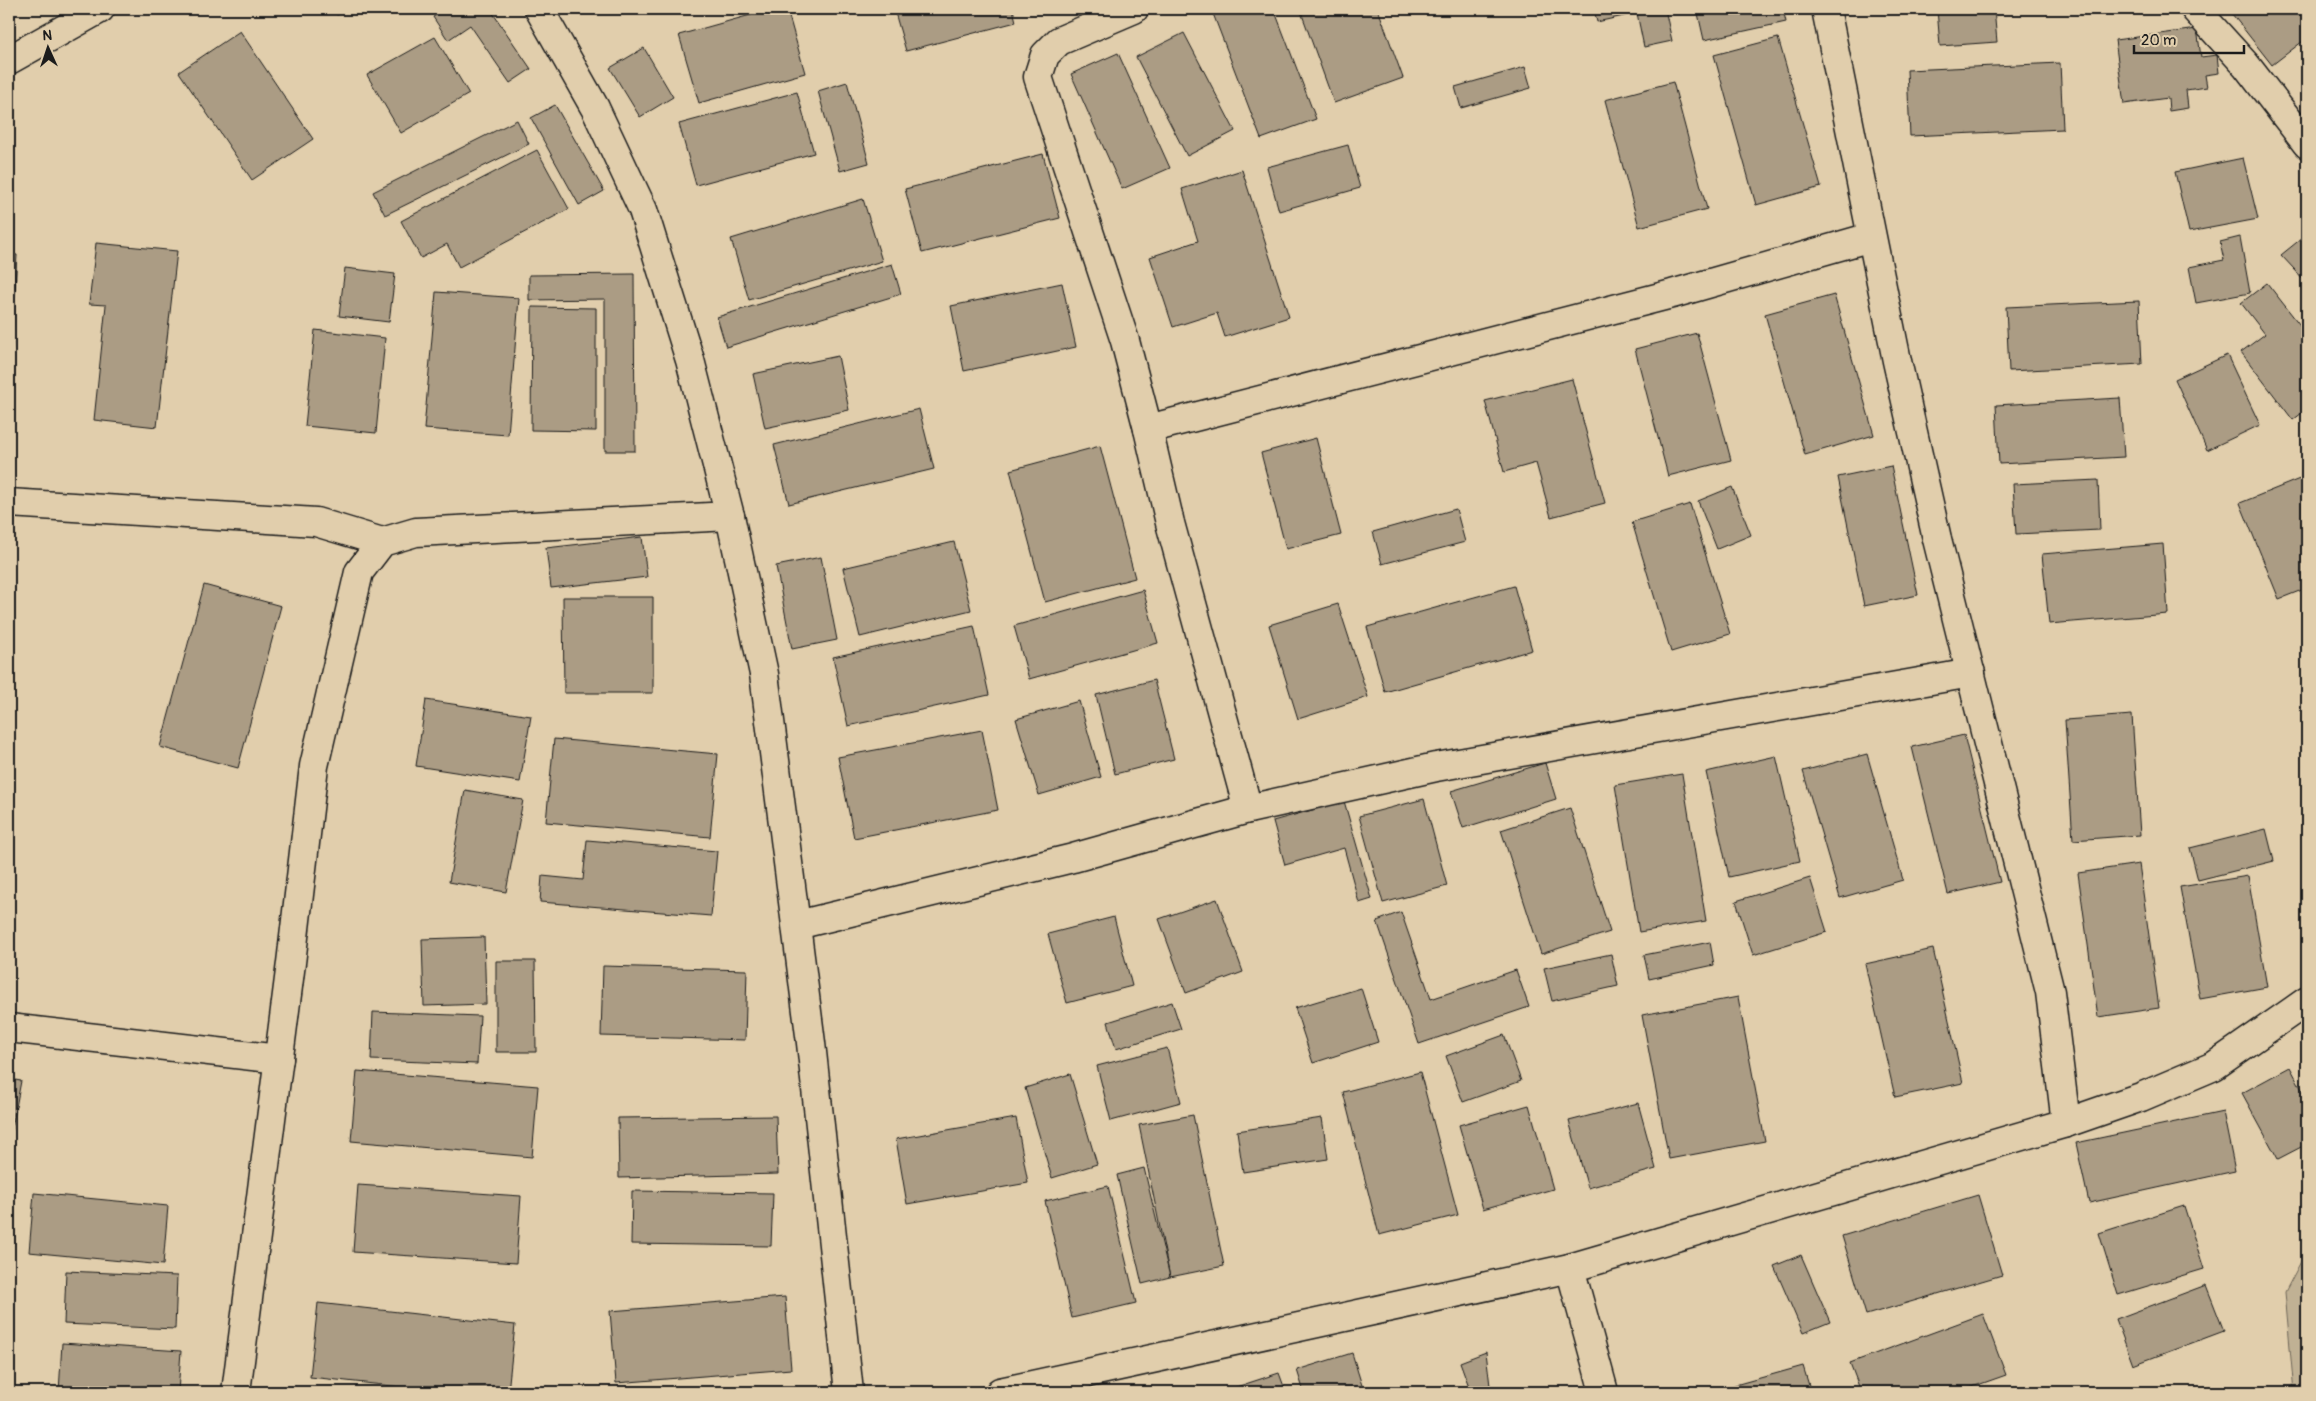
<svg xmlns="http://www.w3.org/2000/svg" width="2316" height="1401" viewBox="0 0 2316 1401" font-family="Pangolin,sans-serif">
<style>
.green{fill:#c0b194;stroke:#6e6658}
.building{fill:#ab9c84;stroke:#1c1c1c}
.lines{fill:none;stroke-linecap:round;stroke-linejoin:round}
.minor-casing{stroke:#1c1c1c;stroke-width:31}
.tertiary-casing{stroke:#1c1c1c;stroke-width:31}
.minor{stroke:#e1ceac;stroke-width:28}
.tertiary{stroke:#e1ceac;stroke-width:28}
</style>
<rect width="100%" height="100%" fill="#e1ceac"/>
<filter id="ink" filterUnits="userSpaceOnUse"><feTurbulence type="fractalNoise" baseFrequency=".02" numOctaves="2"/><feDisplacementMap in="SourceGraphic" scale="10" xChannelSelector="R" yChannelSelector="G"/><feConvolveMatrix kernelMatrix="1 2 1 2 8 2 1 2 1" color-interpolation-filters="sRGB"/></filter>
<g filter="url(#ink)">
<path class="green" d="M 2307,1250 L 2307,1392 L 2294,1392 L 2285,1292 Z"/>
<g class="building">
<path d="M 333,9 L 347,9 L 337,15 Z"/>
<path d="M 445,9 L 490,9 L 531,69 L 510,83 L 470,25 L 448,40 L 433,17 Z"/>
<path d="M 772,9 L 787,9 L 805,73 L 699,103 L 679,35 Z"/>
<path d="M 894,9 L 1013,9 L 1016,22 L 906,51 Z"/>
<path d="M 1216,9 L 1274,9 L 1316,119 L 1261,139 L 1212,11 Z"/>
<path d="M 1300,9 L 1378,9 L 1403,78 L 1334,103 Z"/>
<path d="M 1594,9 L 1665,9 L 1672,41 L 1644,47 L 1637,13 L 1597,22 Z"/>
<path d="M 1697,9 L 1783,9 L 1786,22 L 1704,40 Z"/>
<path d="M 1937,9 L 1994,9 L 1997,42 L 1940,46 Z"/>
<path d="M 2238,9 L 2307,9 L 2307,38 L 2272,65 L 2232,14 Z"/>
<path d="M 2197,29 L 2201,57 L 2217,55 L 2219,73 L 2205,75 L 2207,87 L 2186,90 L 2188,108 L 2169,111 L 2168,98 L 2124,104 L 2115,40 Z"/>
<path d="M 240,31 L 313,139 L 252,180 L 179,72 Z"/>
<path d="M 1184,33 L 1235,131 L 1187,156 L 1136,57 Z"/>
<path d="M 435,37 L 469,94 L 401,133 L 367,75 Z"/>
<path d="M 1778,38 L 1821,187 L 1756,205 L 1714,55 Z"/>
<path d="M 644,48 L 673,97 L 640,117 L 610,68 Z"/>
<path d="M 1118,53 L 1170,168 L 1122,189 L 1071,74 Z"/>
<path d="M 2307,59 L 2307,73 L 2300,65 Z"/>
<path d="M 2060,63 L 2063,129 L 1910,136 L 1907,70 Z"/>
<path d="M 1525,67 L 1531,88 L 1461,108 L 1455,87 Z"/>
<path d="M 847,82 L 869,163 L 840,171 L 818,91 Z"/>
<path d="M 1673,82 L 1707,209 L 1639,227 L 1605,100 Z"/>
<path d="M 797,92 L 814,153 L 696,185 L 679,124 Z"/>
<path d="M 555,105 L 604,191 L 579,205 L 531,118 Z"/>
<path d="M 517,120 L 529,144 L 385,215 L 373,192 Z"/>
<path d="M 1348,145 L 1360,188 L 1279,211 L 1267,167 Z"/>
<path d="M 537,150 L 569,209 L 459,267 L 447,244 L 421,258 L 401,221 Z"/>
<path d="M 1043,154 L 1060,218 L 922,253 L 905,189 Z"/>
<path d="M 2243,158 L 2258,219 L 2189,232 L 2175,172 Z"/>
<path d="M 1242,170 L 1289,317 L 1225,337 L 1217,313 L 1173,327 L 1150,257 L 1198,241 L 1182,189 Z"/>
<path d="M 863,199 L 882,261 L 749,300 L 731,239 Z"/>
<path d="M 2307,234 L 2307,283 L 2281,255 Z"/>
<path d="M 2240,237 L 2250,293 L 2196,303 L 2189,267 L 2224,260 L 2220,242 Z"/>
<path d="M 96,243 L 177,251 L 157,427 L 94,420 L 106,305 L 89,304 Z"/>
<path d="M 9,254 L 17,255 L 9,395 Z"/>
<path d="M 892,264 L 901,294 L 726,347 L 717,317 Z"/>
<path d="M 345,268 L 395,274 L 389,322 L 339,316 Z"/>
<path d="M 634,274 L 635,451 L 605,451 L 605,299 L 529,300 L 529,275 Z"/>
<path d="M 1062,283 L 1076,347 L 964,371 L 951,306 Z"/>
<path d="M 2267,283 L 2307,334 L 2307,409 L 2293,420 L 2241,352 L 2265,334 L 2241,303 Z"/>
<path d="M 436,292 L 519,298 L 508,435 L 424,429 Z"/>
<path d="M 1834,295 L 1874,435 L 1805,455 L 1765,314 Z"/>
<path d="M 2139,301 L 2142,364 L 2009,371 L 2006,307 Z"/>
<path d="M 532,307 L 596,308 L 596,431 L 531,430 Z"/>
<path d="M 315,330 L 385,338 L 376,433 L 305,426 Z"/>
<path d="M 1697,333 L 1731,460 L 1668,476 L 1635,349 Z"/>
<path d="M 2227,355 L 2260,425 L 2207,450 L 2175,379 Z"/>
<path d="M 838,356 L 849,410 L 765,428 L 753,374 Z"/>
<path d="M 1572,379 L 1605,503 L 1551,517 L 1536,463 L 1504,472 L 1485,401 Z"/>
<path d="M 2120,398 L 2124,457 L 1999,464 L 1996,405 Z"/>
<path d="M 919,409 L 934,469 L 789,504 L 774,445 Z"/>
<path d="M 1316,438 L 1341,535 L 1286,549 L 1261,453 Z"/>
<path d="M 1100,446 L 1135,578 L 1045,602 L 1010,470 Z"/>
<path d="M 1891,466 L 1918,595 L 1864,606 L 1838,477 Z"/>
<path d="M 2307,476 L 2307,588 L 2279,599 L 2240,503 Z"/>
<path d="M 2098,480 L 2100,530 L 2016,534 L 2013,484 Z"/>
<path d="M 1732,487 L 1751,535 L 1717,549 L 1698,501 Z"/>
<path d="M 1690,504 L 1730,634 L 1671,652 L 1632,522 Z"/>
<path d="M 1456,509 L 1465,542 L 1382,564 L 1373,532 Z"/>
<path d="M 642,537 L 647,577 L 551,588 L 546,548 Z"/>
<path d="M 954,542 L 971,610 L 860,637 L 843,568 Z"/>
<path d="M 2163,544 L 2168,614 L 2049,624 L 2042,554 Z"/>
<path d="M 821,557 L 837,640 L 792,649 L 776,566 Z"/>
<path d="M 204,585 L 281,606 L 238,768 L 160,747 Z"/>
<path d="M 1514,586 L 1532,650 L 1385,692 L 1367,627 Z"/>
<path d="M 1143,590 L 1158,643 L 1029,679 L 1014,626 Z"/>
<path d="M 563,597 L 653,597 L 653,693 L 564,693 Z"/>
<path d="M 1338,604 L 1368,697 L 1298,719 L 1269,625 Z"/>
<path d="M 974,626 L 989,695 L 848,726 L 833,657 Z"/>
<path d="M 1154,680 L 1174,759 L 1115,774 L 1096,695 Z"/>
<path d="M 426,700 L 531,716 L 520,782 L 416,766 Z"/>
<path d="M 1079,701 L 1101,777 L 1039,795 L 1016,719 Z"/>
<path d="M 2132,715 L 2140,835 L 2073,840 L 2065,720 Z"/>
<path d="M 982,730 L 998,810 L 854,838 L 838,757 Z"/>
<path d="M 1964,735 L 2000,882 L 1948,894 L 1912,747 Z"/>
<path d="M 554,739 L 718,754 L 710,837 L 546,822 Z"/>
<path d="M 1867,754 L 1903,880 L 1840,898 L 1803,771 Z"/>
<path d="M 1776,756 L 1800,861 L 1729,877 L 1706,772 Z"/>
<path d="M 1545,763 L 1556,799 L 1463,828 L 1451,791 Z"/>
<path d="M 1682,774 L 1706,921 L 1639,932 L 1615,785 Z"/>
<path d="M 465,790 L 523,800 L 506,892 L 449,882 Z"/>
<path d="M 1424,799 L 1447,886 L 1383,903 L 1359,816 Z"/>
<path d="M 1344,801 L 1372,899 L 1359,903 L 1344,848 L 1285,865 L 1273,821 Z"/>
<path d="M 1570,808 L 1610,932 L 1541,954 L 1501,830 Z"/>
<path d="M 2266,829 L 2274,861 L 2198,880 L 2190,848 Z"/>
<path d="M 587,840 L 717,851 L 711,916 L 540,902 L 542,876 L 583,880 Z"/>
<path d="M 2139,864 L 2159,1008 L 2098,1017 L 2078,873 Z"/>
<path d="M 2248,876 L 2267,987 L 2200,999 L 2180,887 Z"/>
<path d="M 1810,878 L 1827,932 L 1753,955 L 1736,901 Z"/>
<path d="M 1217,899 L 1243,972 L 1186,993 L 1159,919 Z"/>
<path d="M 1401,912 L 1431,999 L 1516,970 L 1529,1007 L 1419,1044 L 1377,921 Z"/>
<path d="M 1114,917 L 1132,986 L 1067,1003 L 1048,934 Z"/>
<path d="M 484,937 L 486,1004 L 424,1006 L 422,939 Z"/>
<path d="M 1710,942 L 1714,965 L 1649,979 L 1644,955 Z"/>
<path d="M 1933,949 L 1963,1083 L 1895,1097 L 1865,964 Z"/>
<path d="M 1611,954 L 1618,986 L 1552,1001 L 1544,968 Z"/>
<path d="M 496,961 L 535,961 L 536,1052 L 496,1052 Z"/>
<path d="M 603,966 L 747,970 L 745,1040 L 601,1036 Z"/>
<path d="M 1361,988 L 1378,1042 L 1313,1063 L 1295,1008 Z"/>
<path d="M 1738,997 L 1765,1141 L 1669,1159 L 1642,1015 Z"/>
<path d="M 1172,1002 L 1181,1029 L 1116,1049 L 1108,1022 Z"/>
<path d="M 373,1012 L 480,1016 L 477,1064 L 371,1060 Z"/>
<path d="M 1504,1035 L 1521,1081 L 1463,1102 L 1446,1056 Z"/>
<path d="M 1167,1048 L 1181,1102 L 1111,1121 L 1097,1066 Z"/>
<path d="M 2290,1067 L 2307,1099 L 2307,1144 L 2278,1159 L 2242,1093 Z"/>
<path d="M 357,1071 L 538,1086 L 532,1157 L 351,1141 Z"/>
<path d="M 1420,1072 L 1458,1215 L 1379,1235 L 1343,1092 Z"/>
<path d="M 1070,1074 L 1097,1164 L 1052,1178 L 1025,1088 Z"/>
<path d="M 9,1079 L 21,1081 L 9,1144 Z"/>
<path d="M 1638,1103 L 1656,1169 L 1588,1188 L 1569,1121 Z"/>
<path d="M 1529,1105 L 1553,1189 L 1483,1209 L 1459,1125 Z"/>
<path d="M 2223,1112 L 2235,1171 L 2089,1203 L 2076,1143 Z"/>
<path d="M 1193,1115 L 1224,1266 L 1170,1277 L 1139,1125 Z"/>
<path d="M 776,1116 L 778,1174 L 619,1178 L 618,1118 Z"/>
<path d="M 1016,1118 L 1028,1183 L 907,1204 L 896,1139 Z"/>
<path d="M 1322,1118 L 1328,1159 L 1243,1172 L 1237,1131 Z"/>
<path d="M 1144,1168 L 1170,1277 L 1142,1284 L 1117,1175 Z"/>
<path d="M 358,1185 L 521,1196 L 516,1263 L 353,1252 Z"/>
<path d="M 1108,1186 L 1136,1303 L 1072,1318 L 1045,1201 Z"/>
<path d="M 632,1191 L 773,1193 L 771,1246 L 631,1244 Z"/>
<path d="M 34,1193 L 168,1206 L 163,1265 L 29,1252 Z"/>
<path d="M 1978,1195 L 2002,1275 L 1866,1315 L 1842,1236 Z"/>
<path d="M 2184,1206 L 2204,1269 L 2118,1295 L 2099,1233 Z"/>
<path d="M 1801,1255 L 1830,1322 L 1803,1333 L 1774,1266 Z"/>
<path d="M 66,1271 L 177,1276 L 175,1329 L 64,1324 Z"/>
<path d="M 2206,1285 L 2224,1331 L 2133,1365 L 2116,1319 Z"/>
<path d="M 785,1297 L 791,1369 L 616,1383 L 610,1311 Z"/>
<path d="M 318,1303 L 515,1325 L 508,1392 L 447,1392 L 310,1377 Z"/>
<path d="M 1983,1314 L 2006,1375 L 1958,1392 L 1861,1392 L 1850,1363 Z"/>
<path d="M 62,1343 L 181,1351 L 178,1392 L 59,1392 Z"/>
<path d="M 1486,1352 L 1490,1386 L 1471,1392 L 1460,1362 Z"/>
<path d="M 1352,1353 L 1364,1392 L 1304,1392 L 1297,1370 Z"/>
<path d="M 1803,1366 L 1811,1392 L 1710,1392 Z"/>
<path d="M 1279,1373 L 1286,1392 L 1221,1392 Z"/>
<path d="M 2015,1386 L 2020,1392 L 2009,1392 Z"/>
</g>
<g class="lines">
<g class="minor-casing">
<g id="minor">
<path d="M 1134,9 L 1059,41 L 1045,55 L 1038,77 L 1125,341 L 1148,429 L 1170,523 L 1248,809"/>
<path d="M 1826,9 L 1897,361 L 1937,539 L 2050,992 L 2066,1123"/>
<path d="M 2195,9 L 2246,65 L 2307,144"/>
<path d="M 9,60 L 100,9"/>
<path d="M 1148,429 L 1672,294 L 1871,237"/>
<path d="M 9,503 L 316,522 L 382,542"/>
<path d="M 797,925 L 1073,858 L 1248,809 L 1436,767 L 1971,673"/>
<path d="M 9,1028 L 279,1059"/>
<path d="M 236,1392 L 291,963 L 314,766 L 359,572 L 382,542 L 416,532 L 730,516"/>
<path d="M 1000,1392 L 1570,1268"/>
<path d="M 1604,1392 L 1570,1268 L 2066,1123 L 2141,1097 L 2214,1066 L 2307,1001"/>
</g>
</g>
<g class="tertiary-casing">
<path id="tertiary" d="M 539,9 L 595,108 L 643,210 L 690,360 L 730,516 L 764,674 L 811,1043 L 849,1392"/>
</g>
<use href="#minor" class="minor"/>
<use href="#tertiary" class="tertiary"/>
</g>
</g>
<rect width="2316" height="1401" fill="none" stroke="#e1ceac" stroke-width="30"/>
<rect x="15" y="15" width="2286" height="1371" fill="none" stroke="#1c1c1c" stroke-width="2" filter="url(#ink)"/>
<g transform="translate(48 48) rotate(357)" stroke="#e1ceac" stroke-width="4" paint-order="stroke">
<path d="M0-4L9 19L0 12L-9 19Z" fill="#1c1c1c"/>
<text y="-8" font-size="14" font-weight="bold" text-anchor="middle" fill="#1c1c1c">N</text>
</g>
<path d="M2134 45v8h110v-8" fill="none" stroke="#1c1c1c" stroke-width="2.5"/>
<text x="2141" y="45" font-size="15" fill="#1c1c1c" stroke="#e1ceac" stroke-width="4" paint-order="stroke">20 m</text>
</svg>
